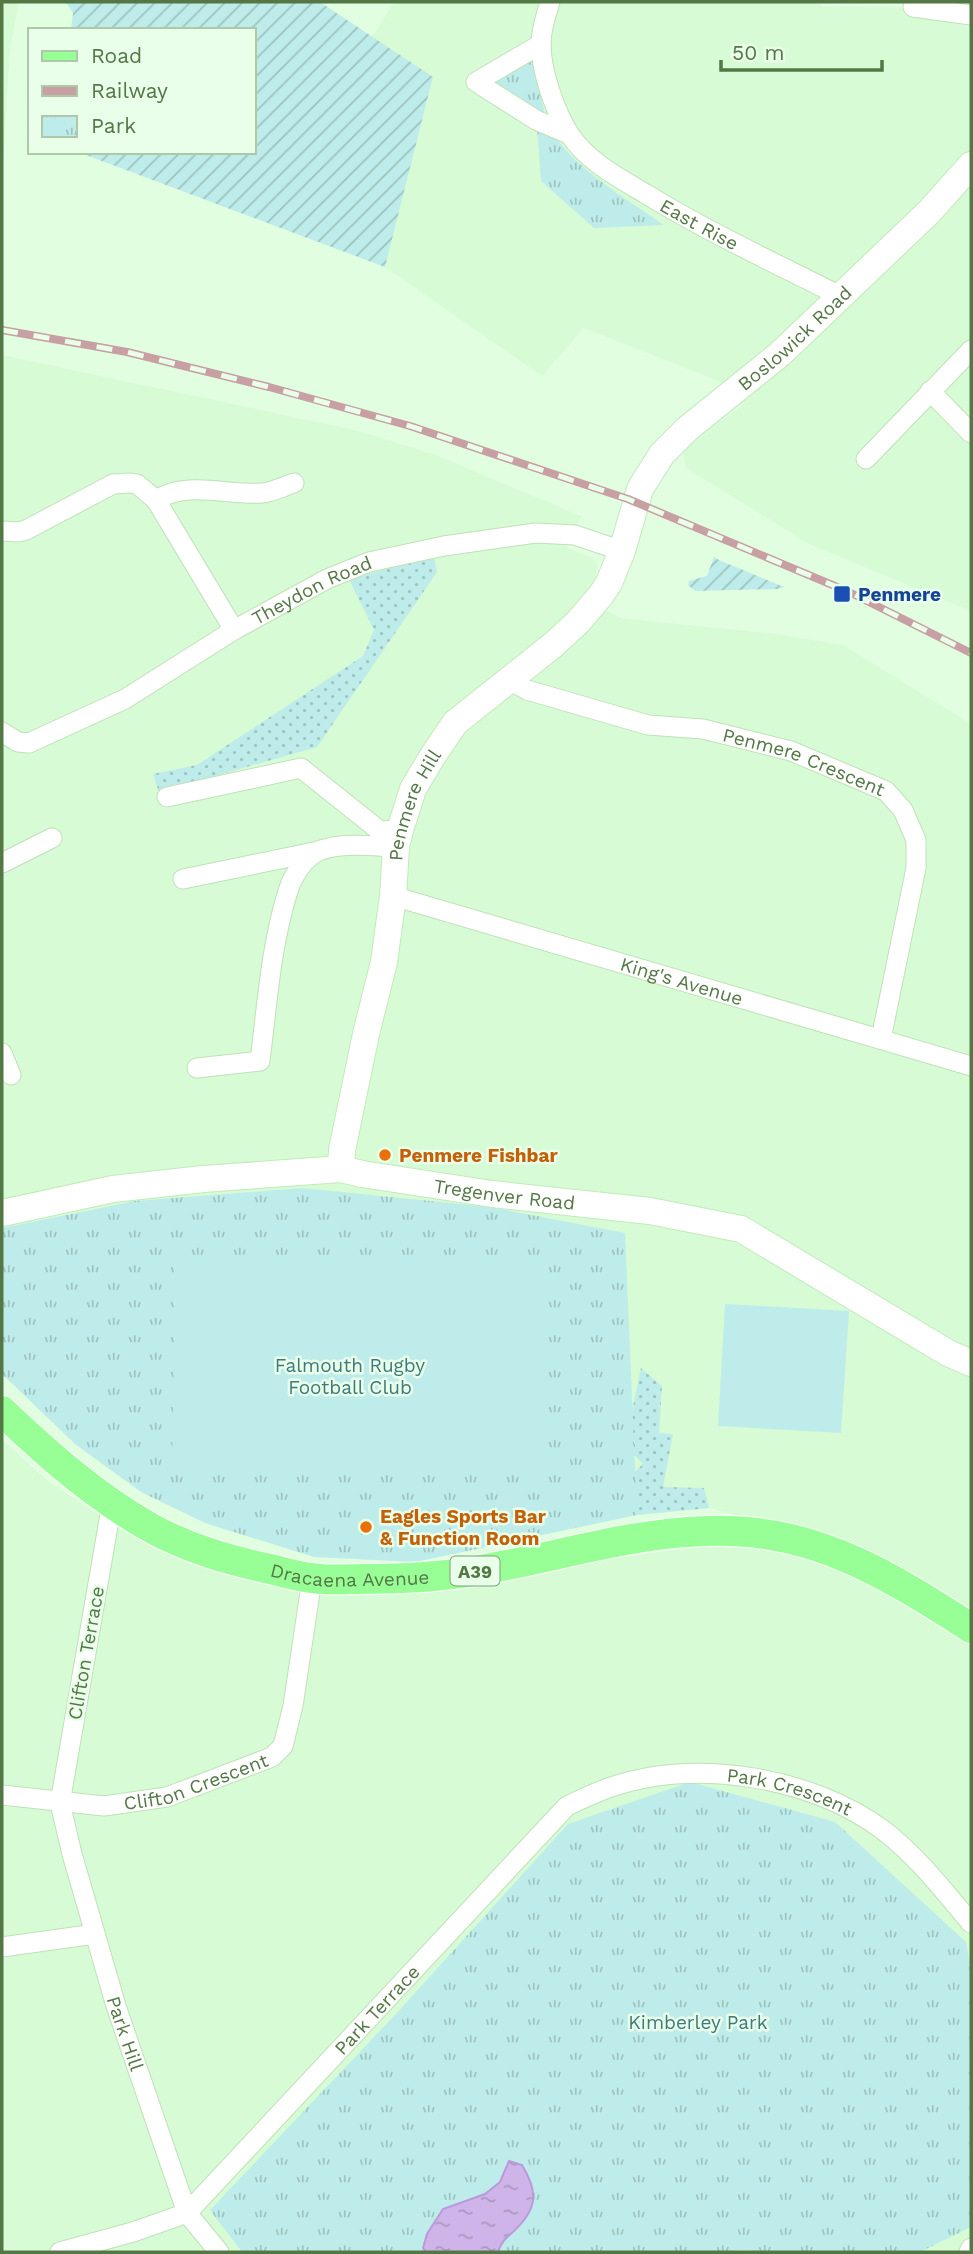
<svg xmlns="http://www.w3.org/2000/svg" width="973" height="2254" viewBox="0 0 973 2254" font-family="'Work Sans',sans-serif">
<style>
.residential{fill:#d7fbd4}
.grass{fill:url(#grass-dots)}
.park{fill:url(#park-tufts)}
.garden{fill:url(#garden-furrows)}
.pitch{fill:#beecea}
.water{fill:url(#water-ripples);stroke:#bb99db;stroke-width:2}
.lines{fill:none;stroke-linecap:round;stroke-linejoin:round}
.street-casing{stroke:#c0e1b9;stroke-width:21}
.secondary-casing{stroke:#c3eabb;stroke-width:28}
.primary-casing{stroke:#fff;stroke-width:32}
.street{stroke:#fff;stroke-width:19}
.secondary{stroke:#fff;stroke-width:26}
.primary{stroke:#98ff97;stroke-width:30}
.rail-casing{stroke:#c89fa3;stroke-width:8}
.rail{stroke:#e9ffe9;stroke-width:5;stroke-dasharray:16;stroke-linecap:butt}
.transit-dot{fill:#1a4fb4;stroke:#e9ffe9;stroke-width:2.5}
.food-dot{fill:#e8710a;stroke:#e9ffe9;stroke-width:2.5}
.labels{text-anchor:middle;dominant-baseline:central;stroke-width:5;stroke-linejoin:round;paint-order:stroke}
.shield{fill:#e9ffe9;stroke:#81a077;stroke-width:2}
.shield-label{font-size:18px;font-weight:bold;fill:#547746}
.street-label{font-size:19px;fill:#547746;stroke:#e9ffe9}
.transit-label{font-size:19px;font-weight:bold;fill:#164399;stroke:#e9ffe9;text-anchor:start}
.food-label{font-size:19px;font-weight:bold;fill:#c56008;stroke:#e9ffe9;text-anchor:start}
.park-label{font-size:19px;fill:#3d797e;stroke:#e9ffe9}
</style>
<defs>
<pattern id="grass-dots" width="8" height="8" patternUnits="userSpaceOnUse" patternTransform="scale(1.75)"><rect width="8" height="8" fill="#beecea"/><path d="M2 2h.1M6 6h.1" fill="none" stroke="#9dc4bf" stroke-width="1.8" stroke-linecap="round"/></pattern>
<pattern id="park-tufts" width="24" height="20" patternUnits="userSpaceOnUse" patternTransform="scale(1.75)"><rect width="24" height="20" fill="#beecea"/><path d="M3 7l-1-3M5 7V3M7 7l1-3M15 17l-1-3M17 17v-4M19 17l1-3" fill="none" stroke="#9dc4bf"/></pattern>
<pattern id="garden-furrows" width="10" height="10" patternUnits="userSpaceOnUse" patternTransform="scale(1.75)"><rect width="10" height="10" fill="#beecea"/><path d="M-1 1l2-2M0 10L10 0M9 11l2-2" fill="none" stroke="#9dc4bf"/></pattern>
<pattern id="water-ripples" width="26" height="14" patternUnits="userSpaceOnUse" patternTransform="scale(1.75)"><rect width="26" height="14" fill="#cfb4e9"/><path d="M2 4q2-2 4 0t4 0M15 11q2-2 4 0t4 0" fill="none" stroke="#ab97bf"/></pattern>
</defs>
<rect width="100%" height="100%" fill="#e1fee1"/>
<g class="residential">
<path d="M 2,2 L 19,2 L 10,49 L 2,181 Z"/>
<path d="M 394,2 L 818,2 L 823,6 L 899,7 L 971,28 L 971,611 L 809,544 L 686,468 L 683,450 L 745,403 L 716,380 L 584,328 L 542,376 L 385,267 L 433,77 L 372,37 Z"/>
<path d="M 2,355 L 359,431 L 436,455 L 581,516 L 567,548 L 591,557 L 598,565 L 595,578 L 582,598 L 620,618 L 776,634 L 843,645 L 971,724 L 971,1615 L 852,1545 L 709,1508 L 637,1515 L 624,1233 L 302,1188 L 135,1201 L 2,1228 Z"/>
<path d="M 2,1440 L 49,1482 L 90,1509 L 212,1564 L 425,1583 L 735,1542 L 807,1554 L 863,1572 L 971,1641 L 971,2252 L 2,2252 Z"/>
</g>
<g class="grass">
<path d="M 434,556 L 437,572 L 317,747 L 159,792 L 153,774 L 197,765 L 363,656 L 374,630 L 349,579 Z"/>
<path d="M 641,1368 L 662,1386 L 659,1433 L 673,1434 L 663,1487 L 704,1488 L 709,1508 L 637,1515 L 618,1488 L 643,1464 L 625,1445 Z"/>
</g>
<g class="park">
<path d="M 534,54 C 538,75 540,97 546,118 C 559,160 629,200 664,225 L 594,228 L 541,181 L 536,114 L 486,81 Z"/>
<path d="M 302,1188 L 490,1207 L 625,1233 L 637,1515 L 415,1562 L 314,1557 L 205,1523 L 141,1492 L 75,1444 L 2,1374 L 2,1228 L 135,1201 Z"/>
<path d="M 690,1782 L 835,1822 L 966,1942 L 971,1970 L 971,2227 L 920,2252 L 787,2252 L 739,2250 L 722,2252 L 242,2252 L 210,2210 L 395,2015 L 568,1824 Z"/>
</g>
<g class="garden">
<path d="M 66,2 L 320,2 L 433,77 L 385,267 L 78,152 L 254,152 L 254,30 L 71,30 L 73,13 Z"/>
<path d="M 714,557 L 719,560 L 784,587 L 778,589 L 695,591 L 688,585 L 689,581 L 707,576 Z"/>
</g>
<g class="pitch">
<path d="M 175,1256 L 546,1261 L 543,1475 L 172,1470 Z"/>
<path d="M 725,1304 L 849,1311 L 841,1433 L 718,1426 Z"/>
</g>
<path class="water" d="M 509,2161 L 522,2165 C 538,2191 538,2208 515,2230 C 507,2237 501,2242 498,2252 L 426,2252 L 423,2248 L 427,2234 L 443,2209 L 485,2194 L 500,2182 Z"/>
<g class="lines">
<g class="street-casing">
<g id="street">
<path id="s1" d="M 550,2 C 546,15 541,29 541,44 C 541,71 555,112 570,135 C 588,162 619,178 646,194 C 708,232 775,263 840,296"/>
<path d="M 913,7 L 971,15"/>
<path d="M 541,44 L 476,82 L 536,120 L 569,134"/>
<path d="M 930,391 L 971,433"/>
<path d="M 866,459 L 971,350"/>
<path d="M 156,500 L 234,630"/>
<path d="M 2,531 L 18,532 L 26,530 L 113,484 L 131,483 L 137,484 L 156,500 C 187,480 228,496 263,493 C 273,492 284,486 294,483"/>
<path id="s2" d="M 509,680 L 527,690 L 648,725 L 703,729 L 791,751 L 886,791 L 903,810 L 916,840 L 916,868 L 881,1039"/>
<path id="s3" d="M 2,732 L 18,742 L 29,743 L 125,699 L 234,630 L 327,579 L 369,562 L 444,546 L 536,533 L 575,535 L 622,551"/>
<path d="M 167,797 L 301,768 L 380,831 L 400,830"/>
<path d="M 2,863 L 52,838"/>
<path d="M 183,879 L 314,852"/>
<path id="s4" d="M 393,896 L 971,1066"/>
<path d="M 2,1053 L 11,1075"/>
<path d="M 197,1068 L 260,1061 C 267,1005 271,945 288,891 C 293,875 305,856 321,850 C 345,842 372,846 396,847"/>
<path id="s5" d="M 112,1503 L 60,1803 L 72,1854 L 116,2006 L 187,2213 L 219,2252"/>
<path id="s6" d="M 2,1795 L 104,1806 L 167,1797 L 272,1757 L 283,1746 L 293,1706 L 312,1579"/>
<path d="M 2,1947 L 95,1934"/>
<path id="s7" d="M 60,2252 L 133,2232 L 187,2213 L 567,1806 C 582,1799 596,1792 611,1787 C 697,1758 811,1777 883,1830 C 917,1856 944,1891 971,1923"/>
<path d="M 969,2252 L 971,2248"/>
</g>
</g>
<g class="secondary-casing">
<g id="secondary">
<path id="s8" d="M 341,1169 L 342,1150 L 366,1034 L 384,962 L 393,896 L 396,847 L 400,830 L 413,789 L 432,757 L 455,723 L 553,645 L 578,622 L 601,595 L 609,583 L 622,551 L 640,489 L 662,454 L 687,429 L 780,354 L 929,212 L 971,165"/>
<path id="s9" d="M 2,1213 L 113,1189 L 203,1179 L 341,1169 L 362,1174 L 492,1194 L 650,1211 L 741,1229 L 948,1353 L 971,1363"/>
</g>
</g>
<g class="primary-casing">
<g id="primary">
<path id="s10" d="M 2,1411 C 48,1455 96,1497 151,1528 C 189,1549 229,1560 270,1569 C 284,1572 298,1577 312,1578 C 329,1581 347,1579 364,1579 C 402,1579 438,1577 475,1571 C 560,1557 643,1528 730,1531 C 823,1533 896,1580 971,1628"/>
</g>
</g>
<use href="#street" class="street"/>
<use href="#secondary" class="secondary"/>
<use href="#primary" class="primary"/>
<g class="rail-casing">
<path id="rail" d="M 2,330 L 127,352 L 269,387 L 410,426 L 628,499 L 849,592 L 971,653"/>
</g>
<use href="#rail" class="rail"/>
</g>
<rect class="transit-dot" x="833" y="585" width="18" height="18" rx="3.5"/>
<g class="food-dot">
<circle cx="385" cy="1155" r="7"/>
<circle cx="366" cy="1527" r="7"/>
</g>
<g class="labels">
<rect class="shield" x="450.5" y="1556.5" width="49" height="29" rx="5"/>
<g class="shield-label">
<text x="475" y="1571">A39</text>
</g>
<g class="street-label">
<text stroke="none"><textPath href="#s1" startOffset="298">East Rise</textPath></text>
<text stroke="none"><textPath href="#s8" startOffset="992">Boslowick Road</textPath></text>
<text stroke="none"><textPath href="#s3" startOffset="352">Theydon Road</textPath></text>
<text stroke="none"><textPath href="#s2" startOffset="308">Penmere Crescent</textPath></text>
<text stroke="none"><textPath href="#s8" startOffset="373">Penmere Hill</textPath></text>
<text stroke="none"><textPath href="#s4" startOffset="301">King's Avenue</textPath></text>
<text stroke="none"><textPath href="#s9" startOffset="508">Tregenver Road</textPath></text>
<text stroke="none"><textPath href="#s10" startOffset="397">Dracaena Avenue</textPath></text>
<text transform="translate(86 1653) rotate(-80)">Clifton Terrace</text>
<text stroke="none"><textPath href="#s6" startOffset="198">Clifton Crescent</textPath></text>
<text stroke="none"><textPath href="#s7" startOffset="920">Park Crescent</textPath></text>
<text stroke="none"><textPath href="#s7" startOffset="411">Park Terrace</textPath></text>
<text stroke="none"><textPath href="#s5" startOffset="544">Park Hill</textPath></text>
</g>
<g class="transit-label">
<text x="858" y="594">Penmere</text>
</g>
<g class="food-label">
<text x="399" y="1155">Penmere Fishbar</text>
<text x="380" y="1516">Eagles Sports Bar<tspan x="380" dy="22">&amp; Function Room</tspan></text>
</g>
<g class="park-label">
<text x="350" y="1365">Falmouth Rugby<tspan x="350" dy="22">Football Club</tspan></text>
<text x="698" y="2022">Kimberley Park</text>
</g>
</g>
<rect width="973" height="2254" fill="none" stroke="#547746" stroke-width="7"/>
<rect x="28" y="28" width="228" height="126" fill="#e9ffe9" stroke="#adc9a8" stroke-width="2"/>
<rect x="42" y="51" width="35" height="10" fill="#98ff97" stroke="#adc9a8" stroke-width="2"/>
<text x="91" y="63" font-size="21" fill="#547746">Road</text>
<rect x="42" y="86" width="35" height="10" fill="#c89fa3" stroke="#adc9a8" stroke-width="2"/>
<text x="91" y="98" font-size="21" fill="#547746">Railway</text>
<rect x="42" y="116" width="35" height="21" fill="url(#park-tufts)" stroke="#adc9a8" stroke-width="2"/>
<text x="91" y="133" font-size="21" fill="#547746">Park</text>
<path d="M721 60v10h161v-10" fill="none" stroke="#547746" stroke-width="3.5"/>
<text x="732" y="60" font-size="21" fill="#547746" stroke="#e9ffe9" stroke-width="5" paint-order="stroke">50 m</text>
</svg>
